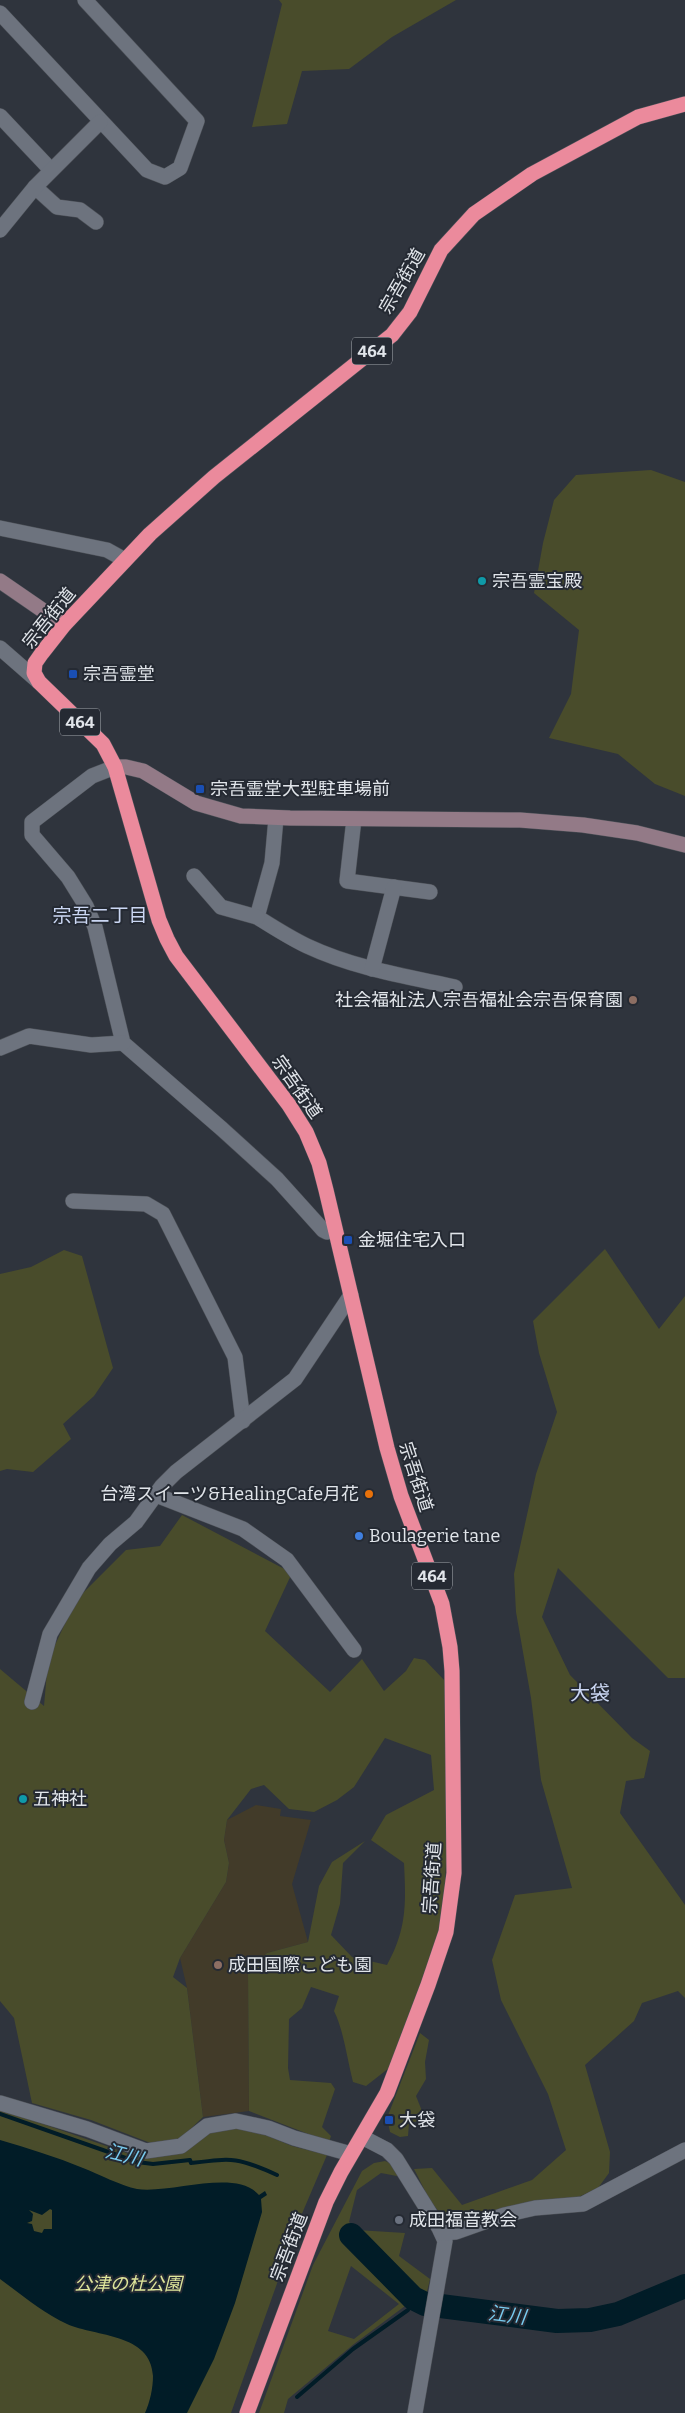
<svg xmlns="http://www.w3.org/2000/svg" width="685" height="2413" viewBox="0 0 685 2413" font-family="Bitter,'Noto Sans JP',serif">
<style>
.education{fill:#423b29}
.green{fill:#494c2b;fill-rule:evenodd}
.water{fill:#011c27;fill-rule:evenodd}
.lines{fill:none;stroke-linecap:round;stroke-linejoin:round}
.stream{stroke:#011c27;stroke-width:4}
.river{stroke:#011c27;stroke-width:24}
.street-casing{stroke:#4c5057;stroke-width:16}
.secondary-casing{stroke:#4c5057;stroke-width:16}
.highway-casing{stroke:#4c5057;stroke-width:16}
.street{stroke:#6d737e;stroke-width:15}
.secondary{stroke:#937a87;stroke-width:15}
.highway{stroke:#eb8a9c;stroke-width:15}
.culture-dot{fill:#0f9aa8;stroke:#252a33;stroke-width:2}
.transit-dot{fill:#1a4fb4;stroke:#252a33;stroke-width:2}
.education-dot{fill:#8d6e63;stroke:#252a33;stroke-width:2}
.food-dot{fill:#e8710a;stroke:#252a33;stroke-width:2}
.shop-dot{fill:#3f7fe0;stroke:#252a33;stroke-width:2}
.worship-dot{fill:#6b7280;stroke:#252a33;stroke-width:2}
.labels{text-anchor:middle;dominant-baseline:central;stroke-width:4;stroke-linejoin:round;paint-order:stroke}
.shield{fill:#252a33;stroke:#a9adb3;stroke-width:1}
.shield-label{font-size:16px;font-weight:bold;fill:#e1e5ea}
.street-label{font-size:18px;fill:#e1e5ea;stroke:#252a33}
.poi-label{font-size:18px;fill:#e1e5ea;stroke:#252a33;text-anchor:start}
.park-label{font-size:18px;font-style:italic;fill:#dee59b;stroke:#252a33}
.neighbourhood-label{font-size:19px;fill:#cbd7f3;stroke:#252a33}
.water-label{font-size:19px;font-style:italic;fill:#78cbef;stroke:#252a33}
.quarter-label{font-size:20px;fill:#cbd7f3;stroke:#252a33}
</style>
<rect width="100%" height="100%" fill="#2f343d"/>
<path class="education" d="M 256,1805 L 281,1809 L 280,1816 L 311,1820 L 292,1884 L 308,1942 L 267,1953 L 248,1971 L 249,2111 L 203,2117 L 187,1988 L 180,1958 L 226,1882 L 229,1863 L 224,1840 L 227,1820 Z"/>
<g class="green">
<path d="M 279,0 L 456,0 L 392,37 L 349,69 L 302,71 L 287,124 L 252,127 L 282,4 Z"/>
<path d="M 651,470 L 685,482 L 685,796 L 655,784 L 618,754 L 549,738 L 571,694 L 579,630 L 534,593 L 543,543 L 554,500 L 576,475 Z"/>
<path d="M 605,1249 L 659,1329 L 685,1296 L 685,1678 L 668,1678 L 558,1568 L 542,1617 L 570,1675 L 632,1738 L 650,1751 L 644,1778 L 626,1781 L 620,1813 L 685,1905 L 685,1998 L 678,1991 L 642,2003 L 634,2021 L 585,2065 L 610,2152 L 609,2173 L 598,2188 L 572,2200 L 462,2223 C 435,2220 426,2191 414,2169 L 432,2168 L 462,2205 L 532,2180 L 566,2150 L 548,2094 L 501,2000 L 492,1960 L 515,1895 L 572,1888 L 541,1780 L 531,1698 L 516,1612 L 514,1574 L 536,1474 L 557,1412 L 539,1353 L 533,1321 Z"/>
<path d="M 64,1250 L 82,1256 L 113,1368 L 94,1396 L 63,1424 L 71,1439 L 33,1472 L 7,1469 L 0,1471 L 0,1274 L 31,1267 Z"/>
<path d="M 182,1515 L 292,1573 L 265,1631 L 330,1692 L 362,1659 L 384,1691 L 406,1671 L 414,1658 L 425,1660 L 445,1681 L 447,1843 L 444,1902 L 438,1936 L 423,1982 L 389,2068 L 366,2086 L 353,2082 C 347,2059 344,2031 334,2011 L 339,1996 L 311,1987 L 302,2008 L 289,2019 L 288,2068 L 290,2080 L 331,2083 L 335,2089 L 322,2127 L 331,2136 L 329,2142 L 249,2111 L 248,1971 L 267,1953 L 308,1942 L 319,1886 L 332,1862 L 365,1841 L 343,1863 L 340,1904 L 331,1935 L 352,1957 L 387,1965 C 407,1929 406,1903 404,1863 L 371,1840 L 386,1815 L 434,1790 L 431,1755 L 385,1738 L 354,1787 L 337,1800 L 314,1812 L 289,1809 L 264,1785 L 251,1789 L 227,1820 L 224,1840 L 229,1863 L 226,1882 L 180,1958 L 173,1977 L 187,1988 L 203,2117 L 179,2140 L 153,2144 L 91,2120 L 32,2103 L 14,2018 L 0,2001 L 0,1669 L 44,1706 L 48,1660 L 76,1600 L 126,1550 L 160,1546 Z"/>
<path d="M 420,2033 L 429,2040 L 425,2062 L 426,2079 L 416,2096 L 424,2116 L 419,2121 L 409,2123 L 408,2136 L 400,2137 L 390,2132 L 387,2118 Z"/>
<path d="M 0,2109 L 138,2157 L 182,2152 L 210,2132 L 237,2128 L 263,2134 L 292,2146 L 327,2155 L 301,2216 L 231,2413 L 0,2413 Z"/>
<path d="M 385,2161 L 394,2165 L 402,2177 L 381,2173 L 357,2190 L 349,2222 L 357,2230 L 405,2233 L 399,2256 L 430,2279 L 426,2296 L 413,2292 L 355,2234 L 351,2233 L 348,2238 L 359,2248 L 357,2254 L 406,2301 L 405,2306 L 354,2344 L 288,2399 L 284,2413 L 259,2413 L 313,2265 L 362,2171 L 374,2163 ZM 351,2266 L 399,2304 L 354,2339 L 328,2331 Z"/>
</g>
<path class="water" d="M 0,2140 C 28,2148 56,2157 83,2168 C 99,2174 121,2186 137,2189 C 171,2194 236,2168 259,2195 L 265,2191 L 267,2195 L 261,2199 L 262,2212 L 235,2303 L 214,2359 L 187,2413 L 145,2413 C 150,2402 153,2388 153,2376 C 151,2333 96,2337 67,2324 C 43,2313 22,2295 0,2279 ZM 50,2209 L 52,2210 L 52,2229 L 44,2229 L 42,2233 L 34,2231 L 32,2224 L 27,2223 L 32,2221 L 33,2214 L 29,2210 L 42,2215 Z"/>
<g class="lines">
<g class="stream">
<path d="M 0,2114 L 137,2162 L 153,2164 L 190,2160 L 191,2163 C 233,2158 238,2157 277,2175"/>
<path d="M 417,2304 L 420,2302"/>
<path d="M 297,2397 L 353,2349 L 408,2310"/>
</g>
<path class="river" d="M 351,2235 L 413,2298 L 425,2304 L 557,2321 L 590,2320 L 618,2314 L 685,2286"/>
<g class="street-casing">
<g id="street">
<path d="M 0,13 L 147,170 L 165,177 L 180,168 L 197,121 L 85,0"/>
<path d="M 0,116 L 51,170"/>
<path d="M 35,187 L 57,207 L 80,210 L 96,222"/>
<path d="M 0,230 L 35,187 L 100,122"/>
<path d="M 0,528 L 107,550 L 125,560"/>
<path d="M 0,648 L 39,682"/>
<path d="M 115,767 L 92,776 L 32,822 L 32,835 L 68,877 L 86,906 L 95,927 L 123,1043 L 222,1129 L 277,1179 L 323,1230 L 327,1232 L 334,1230"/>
<path d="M 276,818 L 272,863 L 257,917 C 273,927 290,938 307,946 C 354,968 404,976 455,987"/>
<path d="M 354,819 L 347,881 L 430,892"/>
<path d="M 194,876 L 221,907 L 257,917"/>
<path d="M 372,969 L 394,887"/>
<path d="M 0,1048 L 29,1036 L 91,1045 L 123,1043"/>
<path d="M 73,1201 L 146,1204 L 163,1214 L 235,1357 L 243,1421"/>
<path d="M 156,1495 L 243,1529 L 287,1560 L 354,1650"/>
<path d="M 32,1702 L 50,1634 L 89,1568 L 110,1544 L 136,1522 L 162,1486 L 176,1472 L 295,1379 L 351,1295"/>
<path d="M 0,2103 L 87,2129 L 146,2151 L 181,2146 L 207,2126 L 236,2121 L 268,2128 L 294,2138 L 351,2154"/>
<path d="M 362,2137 L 387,2150 L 396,2159 L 439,2228 L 445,2241 L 415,2413"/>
<path d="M 442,2233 L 456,2232 L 504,2215 L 535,2208 L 583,2204 L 685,2150"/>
</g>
</g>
<g class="secondary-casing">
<g id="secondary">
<path d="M 0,581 L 64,625"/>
<path d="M 115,767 L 126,767 L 143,771 L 196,803 L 241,816 L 290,818 L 520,820 L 583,825 L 637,833 L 685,845"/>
</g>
</g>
<g class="highway-casing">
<path id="highway" d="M 247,2413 L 326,2202 L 341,2172 L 387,2093 L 428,1985 L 446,1932 L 454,1873 L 452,1671 L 450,1647 L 442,1604 L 401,1496 L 387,1448 L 326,1190 L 319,1163 L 306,1132 L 289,1105 L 176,956 L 167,939 L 159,920 L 115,767 L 103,744 L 39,682 L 34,673 L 35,663 L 42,653 L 64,625 L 150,534 L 214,477 L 392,335 L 410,312 L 441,250 L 474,214 L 532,174 L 638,117 L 685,104"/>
</g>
<use href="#street" class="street"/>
<use href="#secondary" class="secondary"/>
<use href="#highway" class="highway"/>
</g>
<g class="culture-dot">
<circle cx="482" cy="581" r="5"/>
<circle cx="23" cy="1799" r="5"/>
</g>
<g class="transit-dot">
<rect x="68" y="669" width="10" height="10" rx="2.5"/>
<rect x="195" y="784" width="10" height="10" rx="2.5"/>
<rect x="343" y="1235" width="10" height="10" rx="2.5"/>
<rect x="384" y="2115" width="10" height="10" rx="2.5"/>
</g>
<g class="education-dot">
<circle cx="633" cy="1000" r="5"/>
<circle cx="218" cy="1965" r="5"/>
</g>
<circle class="food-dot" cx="369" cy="1494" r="5"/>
<circle class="shop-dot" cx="359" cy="1536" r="5"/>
<circle class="worship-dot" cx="399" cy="2220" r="5"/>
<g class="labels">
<g class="shield">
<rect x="352" y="337.5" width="40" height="27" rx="4"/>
<rect x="60" y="708.5" width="40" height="27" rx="4"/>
<rect x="412" y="1562.5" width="40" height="27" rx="4"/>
</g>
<g class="shield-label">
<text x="372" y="351">464</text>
<text x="80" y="722">464</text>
<text x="432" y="1576">464</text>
</g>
<g class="street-label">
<text transform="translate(402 281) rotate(-60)">宗吾街道</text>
<text transform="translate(49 618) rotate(-51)">宗吾街道</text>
<text transform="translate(297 1087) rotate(55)">宗吾街道</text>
<text transform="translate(416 1477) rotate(72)">宗吾街道</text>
<text transform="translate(432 1878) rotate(-86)">宗吾街道</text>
<text transform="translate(289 2247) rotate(-69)">宗吾街道</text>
</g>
<g class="poi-label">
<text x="492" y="581">宗吾霊宝殿</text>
<text x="83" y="674">宗吾霊堂</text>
<text x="210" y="789">宗吾霊堂大型駐車場前</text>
<text x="623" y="1000" text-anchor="end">社会福祉法人宗吾福祉会宗吾保育園</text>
<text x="358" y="1240">金堀住宅入口</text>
<text x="359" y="1494" text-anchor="end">台湾スイーツ&amp;HealingCafe月花</text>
<text x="369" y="1536">Boulagerie tane</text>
<text x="33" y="1799">五神社</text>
<text x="228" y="1965">成田国際こども園</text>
<text x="399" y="2120">大袋</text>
<text x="409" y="2220">成田福音教会</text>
</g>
<g class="park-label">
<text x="128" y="2284">公津の杜公園</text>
</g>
<g class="neighbourhood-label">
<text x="100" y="915">宗吾二丁目</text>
</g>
<g class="water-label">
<text transform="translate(124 2155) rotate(14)">江川</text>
<text transform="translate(507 2315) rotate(7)">江川</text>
</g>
<g class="quarter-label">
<text x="590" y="1693">大袋</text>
</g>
</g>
</svg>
